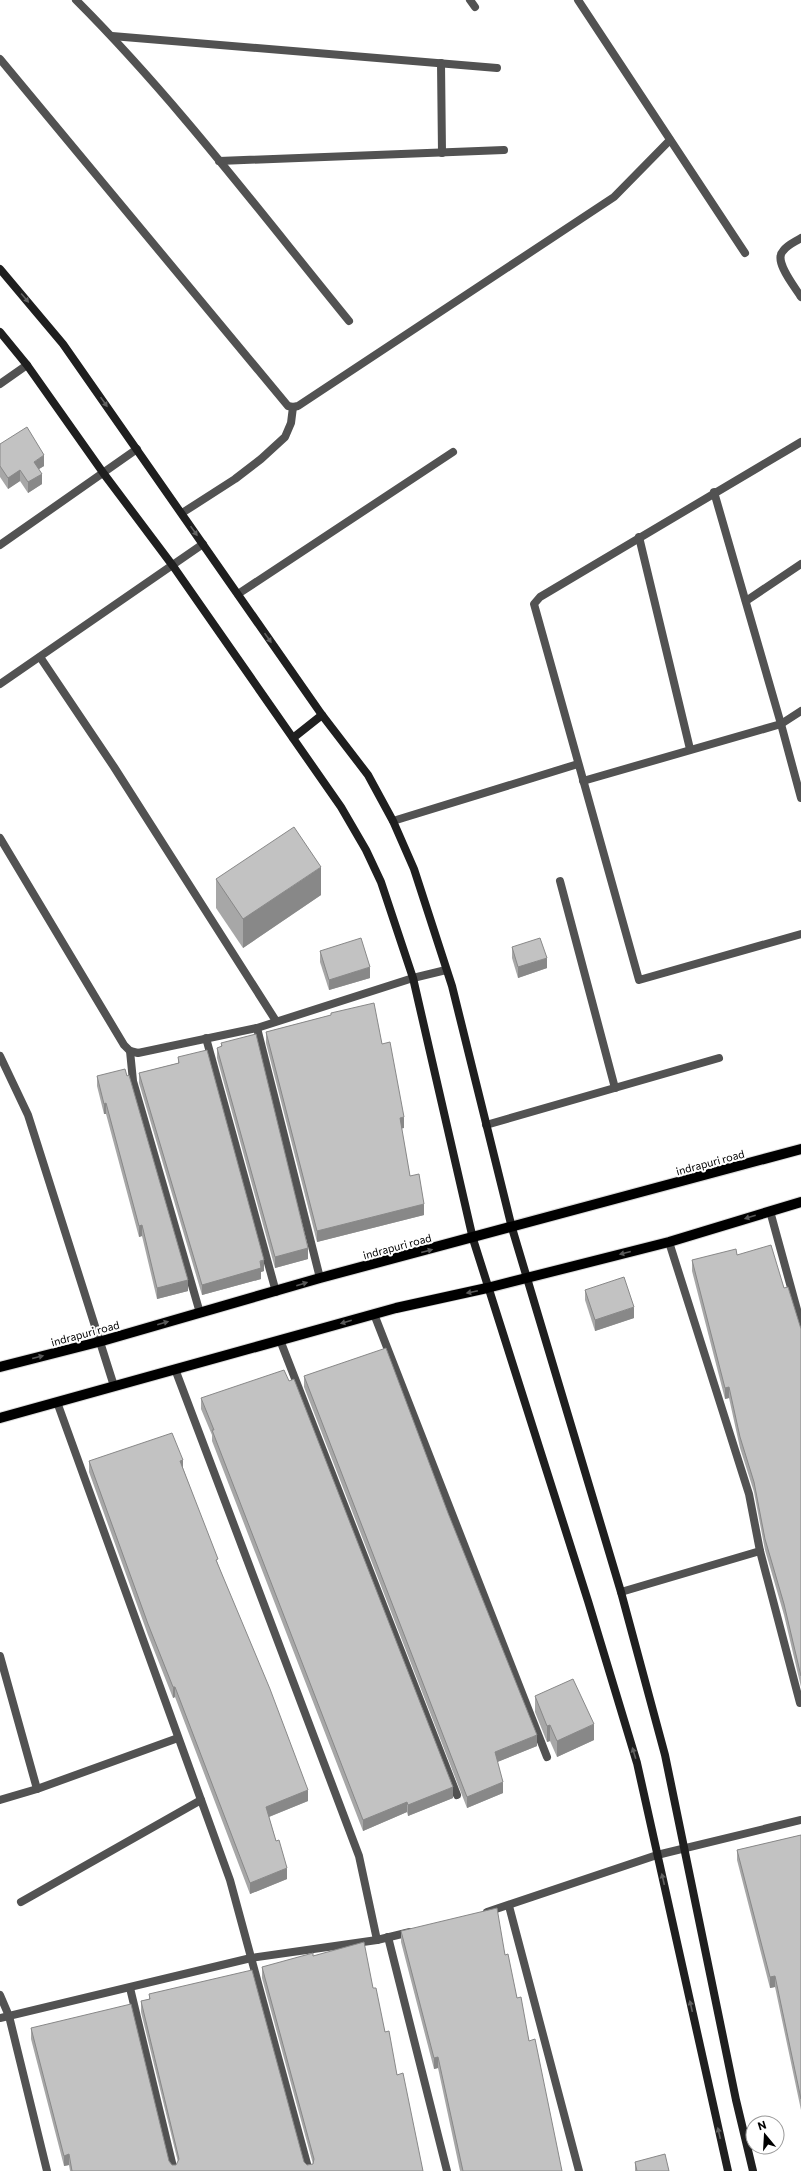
<svg xmlns="http://www.w3.org/2000/svg" width="801" height="2171" viewBox="0 0 801 2171" font-family="Commissioner,sans-serif">
<style>
.lines{fill:none;stroke-linecap:round;stroke-linejoin:round}
.primary-casing{stroke:#dbdbdb;stroke-width:12}
.lane{stroke:#525252;stroke-width:8}
.street{stroke:#525252;stroke-width:8}
.secondary{stroke:#1f1f1f;stroke-width:8}
.primary{stroke:#000;stroke-width:10}
.wall{fill:#a7a7a7}
.shaded-wall{fill:#888}
.building{fill:#c2c2c2;stroke:#888}
.oneway{fill:#626262}
.oneway2{fill:#595959}
.labels{text-anchor:middle;dominant-baseline:central;stroke-width:4;stroke-linejoin:round;paint-order:stroke}
.street-label{font-size:11px;fill:#000;stroke:#fff}
</style>
<rect width="100%" height="100%" fill="#fff"/>
<g class="lines">
<g class="primary-casing">
<g id="primary">
<path d="M 0,1367 L 102,1341 L 320,1278 L 801,1149"/>
<path d="M 0,1418 L 396,1308 L 487,1288 L 669,1242 L 801,1202"/>
</g>
</g>
<path class="lane" d="M 0,1056 L 28,1115 L 114,1386"/>
<g class="street">
<path d="M 76,0 C 175,99 260,212 349,321"/>
<path d="M 470,0 L 475,7"/>
<path d="M 578,0 L 745,253"/>
<path d="M 112,36 L 497,68"/>
<path d="M 0,59 L 288,406 L 293,407 L 298,406 L 614,197 L 670,140"/>
<path d="M 441,63 L 442,153"/>
<path d="M 219,161 L 504,150"/>
<path d="M 801,238 C 795,242 787,245 783,251 C 773,261 795,287 801,297"/>
<path d="M 0,384 L 27,365"/>
<path d="M 801,442 L 540,597 L 534,604 L 639,980 L 801,934"/>
<path d="M 714,492 L 781,724 L 801,798"/>
<path d="M 182,513 L 235,479 L 261,459 L 285,437 L 291,423 L 293,407"/>
<path d="M 639,537 L 690,749"/>
<path d="M 0,545 L 137,449"/>
<path d="M 238,594 L 453,452"/>
<path d="M 746,601 L 801,564"/>
<path d="M 40,657 L 114,767 L 276,1021"/>
<path d="M 0,684 L 203,544"/>
<path d="M 583,781 L 781,724 L 801,711"/>
<path d="M 393,821 L 578,764"/>
<path d="M 0,838 L 124,1045 L 130,1051 L 138,1053 L 257,1028 L 413,978 L 446,970"/>
<path d="M 560,881 L 615,1088"/>
<path d="M 257,1028 L 320,1278"/>
<path d="M 206,1038 L 276,1292"/>
<path d="M 130,1051 L 133,1081 L 200,1313"/>
<path d="M 486,1125 L 719,1058"/>
<path d="M 770,1211 L 801,1324"/>
<path d="M 669,1242 L 749,1494 L 760,1551 L 800,1703"/>
<path d="M 374,1314 L 547,1757"/>
<path d="M 280,1340 L 457,1795"/>
<path d="M 175,1369 L 359,1856 L 377,1940"/>
<path d="M 57,1402 L 230,1880 L 309,2171"/>
<path d="M 621,1592 L 760,1551"/>
<path d="M 0,1656 L 37,1789"/>
<path d="M 0,1800 L 37,1789 L 178,1738"/>
<path d="M 21,1902 L 201,1800"/>
<path d="M 509,1906 L 579,2171"/>
<path d="M 487,1912 L 657,1855 L 801,1820"/>
<path d="M 388,1937 L 447,2171"/>
<path d="M 130,1988 L 174,2171"/>
<path d="M 0,1995 L 9,2016 L 47,2171"/>
<path d="M 0,2018 L 251,1958 L 377,1940 L 410,1932"/>
</g>
<g class="secondary">
<path d="M 0,269 L 63,344 L 322,715 L 368,775 L 393,821 L 414,869 L 452,986 L 512,1228 L 621,1592 L 665,1755 L 736,2100 L 753,2171"/>
<path d="M 0,332 L 27,365 L 104,474 L 173,566 L 341,807 L 366,850 L 381,882 L 413,978 L 473,1239 L 588,1601 L 637,1763 L 728,2171"/>
<path d="M 293,738 L 322,715"/>
</g>
<use href="#primary" class="primary"/>
</g>
<g class="wall">
<path d="M 0,444 L 44,466 L 39,469 L 42,484 L 28,493 L 20,481 L 8,489 L 0,477 Z"/>
<path d="M 216,879 L 321,895 L 243,948 L 216,908 Z"/>
<path d="M 512,947 L 547,968 L 518,978 L 512,958 Z"/>
<path d="M 320,951 L 370,978 L 329,990 L 320,962 Z"/>
<path d="M 331,1013 L 382,1044 L 404,1128 L 401,1128 L 410,1176 L 424,1215 L 317,1242 L 266,1043 L 266,1032 L 331,1015 Z"/>
<path d="M 221,1043 L 308,1259 L 275,1268 L 217,1058 L 217,1048 L 221,1047 Z"/>
<path d="M 178,1057 L 264,1271 L 261,1272 L 261,1279 L 202,1295 L 139,1083 L 139,1073 L 178,1063 Z"/>
<path d="M 97,1076 L 127,1076 L 188,1291 L 157,1299 L 142,1236 L 139,1237 L 106,1114 L 104,1114 L 97,1086 Z"/>
<path d="M 737,1255 L 784,1288 L 801,1329 L 801,1687 L 784,1615 L 765,1550 L 754,1492 L 740,1448 L 729,1398 L 725,1399 L 692,1271 L 692,1260 Z"/>
<path d="M 585,1290 L 634,1318 L 595,1331 L 585,1300 Z"/>
<path d="M 304,1376 L 537,1746 L 497,1762 L 503,1793 L 467,1808 L 304,1387 Z"/>
<path d="M 201,1398 L 453,1798 L 408,1816 L 407,1812 L 363,1831 L 212,1441 L 212,1435 L 201,1409 Z"/>
<path d="M 89,1461 L 183,1468 L 218,1564 L 308,1801 L 269,1817 L 287,1879 L 250,1894 L 175,1697 L 173,1698 L 148,1635 L 89,1472 Z"/>
<path d="M 535,1696 L 594,1740 L 557,1757 L 550,1741 L 547,1742 L 535,1712 Z"/>
<path d="M 801,1835 L 801,2110 L 775,1987 L 770,1988 L 737,1860 L 737,1850 Z"/>
<path d="M 401,1931 L 505,1955 L 529,2041 L 562,2171 L 460,2171 L 438,2068 L 434,2069 L 401,1942 Z"/>
<path d="M 313,1956 L 373,1988 L 385,2032 L 397,2075 L 423,2171 L 70,2171 L 69,2165 L 64,2166 L 31,2039 L 31,2028 L 172,2165 L 176,2165 L 178,2162 L 141,2012 L 141,2001 L 149,1999 L 149,1994 L 307,2165 L 313,2164 L 262,1978 L 262,1967 Z"/>
<path d="M 635,2162 L 669,2171 L 635,2171 Z"/>
</g>
<g class="shaded-wall">
<path d="M 44,455 L 44,466 L 34,472 L 34,462 Z"/>
<path d="M 20,470 L 20,481 L 8,489 L 8,478 Z"/>
<path d="M 42,474 L 42,484 L 28,493 L 28,482 Z"/>
<path d="M 321,867 L 321,895 L 243,948 L 243,919 Z"/>
<path d="M 547,958 L 547,968 L 518,978 L 518,967 Z"/>
<path d="M 370,967 L 370,978 L 329,990 L 329,980 Z"/>
<path d="M 106,1103 L 106,1114 L 104,1114 L 104,1104 Z"/>
<path d="M 404,1117 L 404,1128 L 400,1129 L 400,1118 Z"/>
<path d="M 424,1204 L 424,1215 L 317,1242 L 317,1231 Z"/>
<path d="M 142,1225 L 142,1236 L 139,1237 L 139,1226 Z"/>
<path d="M 308,1248 L 308,1259 L 275,1268 L 275,1257 Z"/>
<path d="M 264,1260 L 264,1271 L 261,1272 L 261,1279 L 202,1295 L 202,1285 Z"/>
<path d="M 188,1280 L 188,1291 L 157,1299 L 157,1288 Z"/>
<path d="M 634,1307 L 634,1318 L 595,1331 L 595,1320 Z"/>
<path d="M 729,1387 L 729,1398 L 725,1399 L 725,1388 Z"/>
<path d="M 183,1460 L 183,1471 L 180,1461 Z"/>
<path d="M 173,1687 L 175,1687 L 175,1697 L 173,1698 Z"/>
<path d="M 594,1724 L 594,1740 L 557,1757 L 557,1741 Z"/>
<path d="M 550,1725 L 550,1741 L 547,1742 L 547,1726 Z"/>
<path d="M 537,1735 L 537,1746 L 495,1763 L 495,1752 Z"/>
<path d="M 503,1782 L 503,1793 L 467,1808 L 467,1797 Z"/>
<path d="M 453,1787 L 453,1798 L 408,1816 L 408,1805 Z"/>
<path d="M 308,1790 L 308,1801 L 266,1818 L 266,1807 Z"/>
<path d="M 407,1802 L 407,1812 L 363,1831 L 363,1820 Z"/>
<path d="M 287,1868 L 287,1879 L 250,1894 L 250,1883 Z"/>
<path d="M 775,1976 L 775,1987 L 770,1988 L 770,1977 Z"/>
<path d="M 438,2057 L 438,2068 L 434,2069 L 434,2058 Z"/>
<path d="M 69,2154 L 69,2165 L 64,2166 L 64,2156 Z"/>
</g>
<g class="building">
<path d="M 27,427 L 44,455 L 34,462 L 42,474 L 28,482 L 20,470 L 8,478 L 0,466 L 0,444 Z"/>
<path d="M 294,827 L 321,867 L 243,919 L 216,879 Z"/>
<path d="M 361,938 L 370,967 L 329,980 L 320,951 Z"/>
<path d="M 540,938 L 547,958 L 518,967 L 512,947 Z"/>
<path d="M 374,1003 L 382,1044 L 390,1042 L 404,1117 L 400,1118 L 410,1176 L 419,1174 L 424,1204 L 317,1231 L 266,1032 L 331,1015 L 331,1013 Z"/>
<path d="M 256,1034 L 308,1248 L 275,1257 L 217,1048 L 222,1046 L 221,1043 Z"/>
<path d="M 207,1050 L 264,1260 L 260,1261 L 261,1268 L 202,1285 L 139,1073 L 179,1063 L 178,1057 Z"/>
<path d="M 125,1069 L 127,1076 L 129,1075 L 188,1280 L 157,1288 L 142,1225 L 139,1226 L 106,1103 L 104,1104 L 97,1076 Z"/>
<path d="M 771,1245 L 784,1288 L 788,1287 L 801,1329 L 801,1676 L 784,1604 L 765,1539 L 754,1482 L 740,1437 L 729,1387 L 725,1388 L 692,1260 L 736,1249 L 737,1255 Z"/>
<path d="M 624,1277 L 634,1307 L 595,1320 L 585,1290 Z"/>
<path d="M 386,1348 L 448,1513 L 537,1735 L 495,1752 L 503,1782 L 467,1797 L 304,1376 Z"/>
<path d="M 284,1370 L 289,1381 L 294,1379 L 453,1787 L 408,1805 L 407,1802 L 363,1820 L 212,1430 L 214,1430 L 201,1398 Z"/>
<path d="M 172,1433 L 183,1460 L 180,1461 L 218,1559 L 216,1560 L 270,1689 L 308,1790 L 266,1807 L 276,1841 L 279,1840 L 287,1868 L 250,1883 L 175,1687 L 173,1687 L 148,1624 L 89,1461 Z"/>
<path d="M 573,1679 L 594,1724 L 557,1741 L 550,1725 L 547,1726 L 535,1696 Z"/>
<path d="M 801,1835 L 801,2099 L 775,1976 L 770,1977 L 737,1850 Z"/>
<path d="M 497,1908 L 505,1955 L 508,1954 L 517,1998 L 521,1997 L 529,2041 L 535,2039 L 562,2171 L 463,2171 L 438,2057 L 434,2058 L 401,1931 Z"/>
<path d="M 364,1942 L 373,1988 L 376,1988 L 385,2032 L 389,2031 L 397,2075 L 403,2073 L 423,2171 L 72,2171 L 69,2154 L 64,2156 L 31,2028 L 131,2004 L 169,2161 L 172,2165 L 176,2165 L 179,2159 L 141,2001 L 150,1999 L 149,1994 L 252,1970 L 304,2162 L 307,2165 L 313,2164 L 314,2159 L 262,1967 L 313,1953 L 313,1956 Z"/>
<path d="M 665,2154 L 669,2171 L 637,2171 L 635,2162 Z"/>
</g>
<defs><path id="oneway-solid" d="M-6-.8H1V-3.2L6.5 0L1 3.2V.8H-6Z"/></defs>
<g class="oneway">
<use href="#oneway-solid" transform="translate(25 298) rotate(50)"/>
<use href="#oneway-solid" transform="translate(104 402) rotate(55)"/>
<use href="#oneway-solid" transform="translate(194 531) rotate(55)"/>
<use href="#oneway-solid" transform="translate(268 638) rotate(55)"/>
<use href="#oneway-solid" transform="translate(634 1753) rotate(-107)"/>
<use href="#oneway-solid" transform="translate(663 1879) rotate(-103)"/>
<use href="#oneway-solid" transform="translate(691 2006) rotate(-103)"/>
<use href="#oneway-solid" transform="translate(719 2133) rotate(-103)"/>
</g>
<g class="oneway2">
<use href="#oneway-solid" transform="translate(750 1217) rotate(163)"/>
<use href="#oneway-solid" transform="translate(427 1251) rotate(-15)"/>
<use href="#oneway-solid" transform="translate(625 1253) rotate(166)"/>
<use href="#oneway-solid" transform="translate(302 1284) rotate(-17)"/>
<use href="#oneway-solid" transform="translate(472 1292) rotate(168)"/>
<use href="#oneway-solid" transform="translate(346 1322) rotate(164)"/>
<use href="#oneway-solid" transform="translate(163 1323) rotate(-16)"/>
<use href="#oneway-solid" transform="translate(38 1357) rotate(-14)"/>
</g>
<g class="labels">
<g class="street-label">
<text transform="translate(710 1162) rotate(-15)">indrapuri road</text>
<text transform="translate(397 1246) rotate(-15)">indrapuri road</text>
<text transform="translate(85 1333) rotate(-15)">indrapuri road</text>
</g>
</g>
<g transform="translate(765 2135) rotate(342)"><circle r="19" fill="#ffffff" stroke="#999999"/>
<path d="M0-3L7 15L0 10L-7 15Z" fill="#000000"/>
<text y="-6" font-size="11" font-weight="bold" text-anchor="middle" fill="#000000">N</text>
</g>
</svg>
